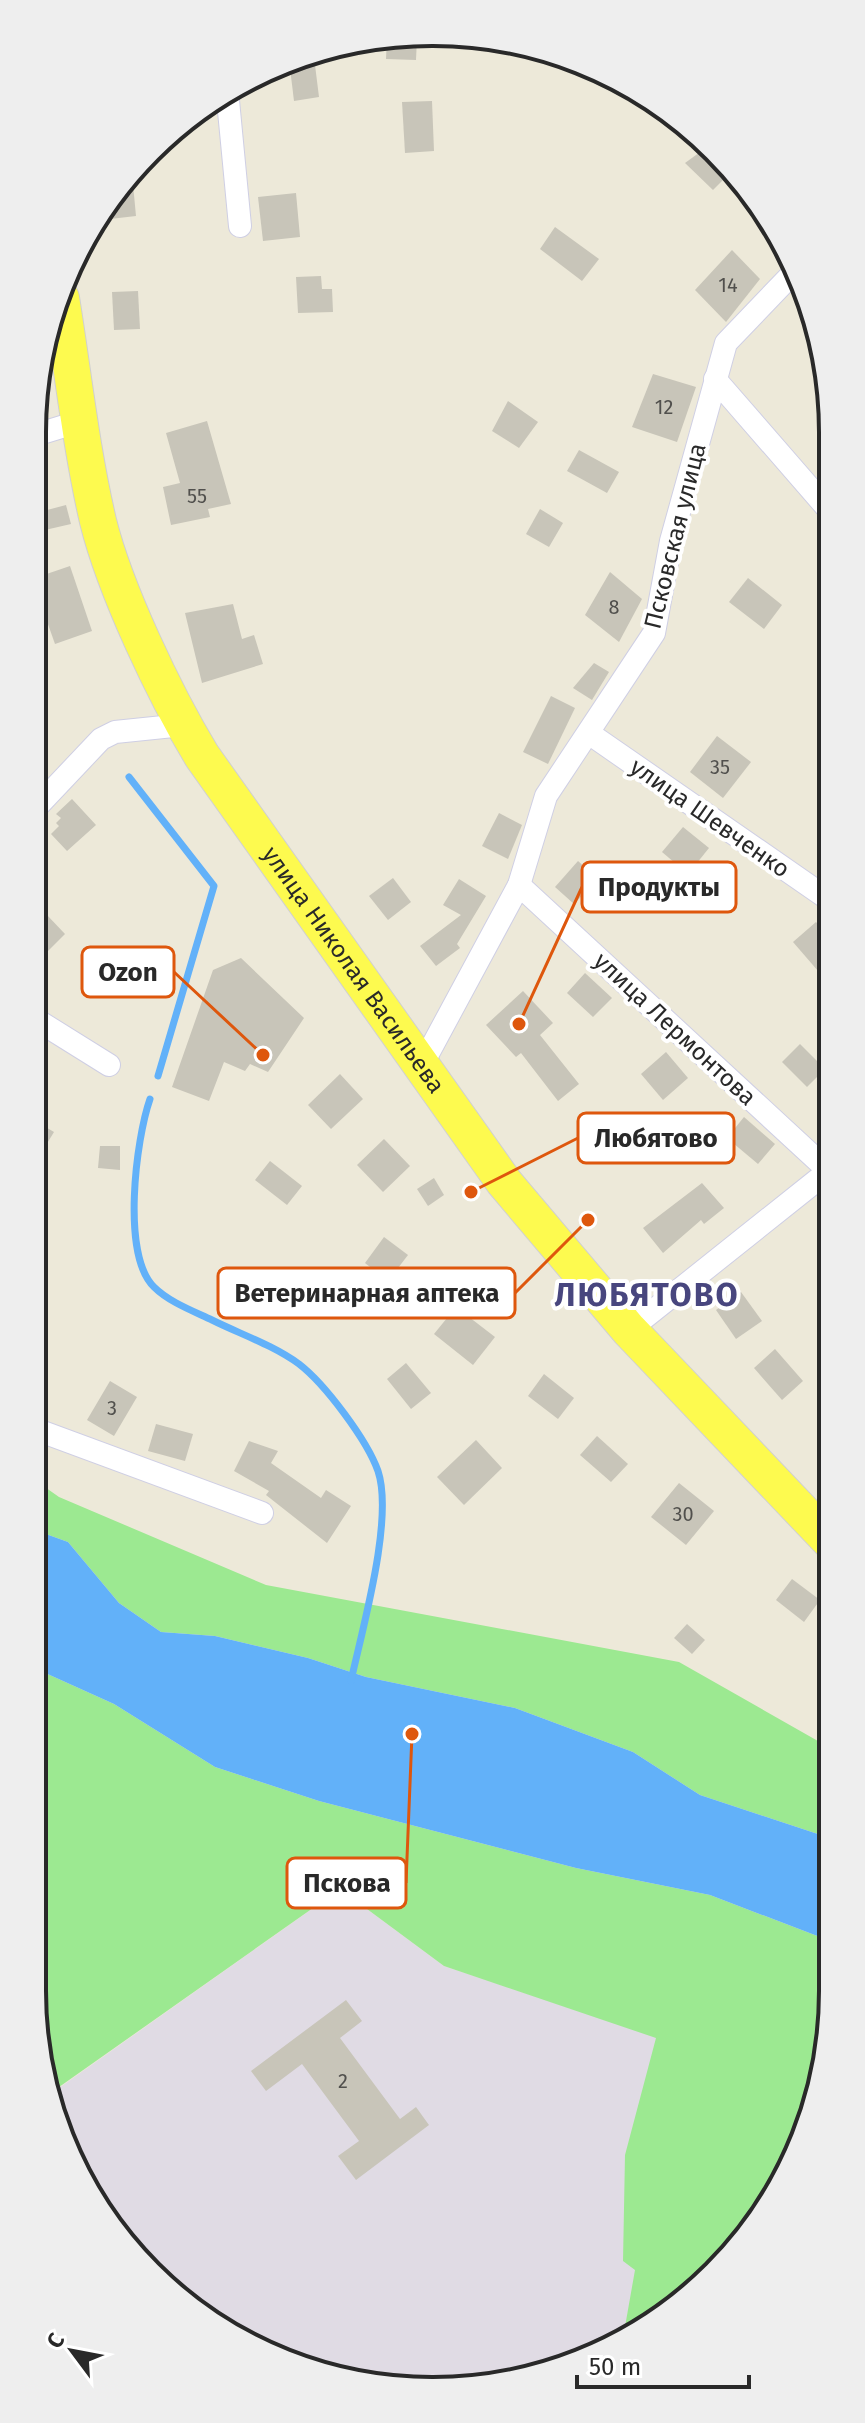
<svg xmlns="http://www.w3.org/2000/svg" width="865" height="2423" viewBox="0 0 865 2423" font-family="'Fira Sans',sans-serif">
<style>
.industrial{fill:#e0dbe4}
.green{fill:#9ce991}
.water{fill:#62b1f9}
.lines{fill:none;stroke-linecap:round;stroke-linejoin:round}
.stream{stroke:#62b1f9;stroke-width:7}
.building{fill:#c8c5b9}
.minor-casing{stroke:#cfcfe4;stroke-width:24}
.primary-casing{stroke:#d0d0d0;stroke-width:38}
.minor{stroke:#fff;stroke-width:22}
.primary{stroke:#fdfa4f;stroke-width:36}
.labels{text-anchor:middle;dominant-baseline:central;stroke-width:8;stroke-linejoin:round;paint-order:stroke}
.number-label{font-size:20px;fill:#51504d}
.street-label{font-size:24px;fill:#292929;stroke:#fff}
.district-label{font-size:32px;font-weight:bold;letter-spacing:2px;fill:#48467e;stroke:#fff}
.rim{fill:none;stroke:#292929;stroke-width:4}
.leader{fill:none;stroke:#de570d;stroke-width:3}
.callout-dot{fill:#de570d;stroke:#fff;stroke-width:3}
.callout{fill:#fff;stroke:#de570d;stroke-width:3}
.callout-label{font-size:26px;text-anchor:middle;font-weight:bold;fill:#292929}
</style>
<rect width="100%" height="100%" fill="#ede9d9"/>
<path class="industrial" d="M 340,1889 L 444,1966 L 656,2037 L 636,2269 L 623,2338 L 536,2377 L 381,2388 L 255,2349 L 132,2255 L 62,2143 L 52,2093 Z"/>
<g class="green">
<path d="M 32,1478 L 59,1497 L 266,1585 L 679,1662 L 832,1749 L 833,1839 L 700,1795 L 633,1752 L 515,1708 L 366,1677 L 308,1658 L 215,1636 L 161,1632 L 119,1603 L 68,1542 L 32,1529 Z"/>
<path d="M 32,1667 L 114,1704 L 215,1767 L 319,1801 L 576,1868 L 710,1895 L 833,1942 L 833,1991 L 819,2094 L 765,2213 L 655,2323 L 623,2338 L 635,2270 L 623,2261 L 625,2155 L 656,2038 L 444,1966 L 340,1889 L 52,2092 L 32,1990 Z"/>
</g>
<path class="water" d="M 32,1529 L 68,1542 L 119,1603 L 161,1632 L 215,1636 L 308,1658 L 366,1677 L 515,1708 L 633,1752 L 700,1795 L 833,1839 L 833,1942 L 710,1895 L 576,1868 L 319,1801 L 215,1767 L 114,1704 L 32,1667 Z"/>
<g class="lines">
<g class="stream">
<path d="M 129,777 L 214,886 L 158,1076"/>
<path d="M 150,1099 C 136,1139 121,1255 154,1287 C 169,1302 193,1311 212,1320 C 240,1334 273,1345 299,1364 C 325,1384 367,1440 378,1471 C 394,1519 362,1630 351,1681"/>
</g>
</g>
<g class="building">
<path d="M 387,37 L 417,38 L 416,60 L 386,59 Z"/>
<path d="M 315,65 L 319,97 L 294,101 L 290,68 Z"/>
<path d="M 432,101 L 434,151 L 405,153 L 402,102 Z"/>
<path d="M 707,147 L 734,169 L 713,190 L 685,163 Z"/>
<path d="M 132,174 L 136,216 L 110,219 L 108,202 L 114,189 Z"/>
<path d="M 296,193 L 300,237 L 263,241 L 258,197 Z"/>
<path d="M 555,227 L 599,259 L 582,281 L 540,249 Z"/>
<path d="M 732,250 L 760,279 L 726,322 L 695,290 Z"/>
<path d="M 321,276 L 322,289 L 332,289 L 333,312 L 298,313 L 296,277 Z"/>
<path d="M 138,291 L 140,329 L 114,330 L 112,292 Z"/>
<path d="M 653,374 L 696,387 L 677,442 L 632,427 Z"/>
<path d="M 508,401 L 538,422 L 519,448 L 492,431 Z"/>
<path d="M 207,421 L 231,504 L 208,509 L 210,517 L 171,525 L 163,487 L 180,483 L 166,433 Z"/>
<path d="M 579,450 L 619,472 L 607,493 L 567,471 Z"/>
<path d="M 66,505 L 71,524 L 32,533 L 32,514 Z"/>
<path d="M 540,509 L 563,523 L 549,547 L 526,534 Z"/>
<path d="M 70,566 L 92,631 L 55,644 L 32,579 Z"/>
<path d="M 610,572 L 642,599 L 619,642 L 585,615 Z"/>
<path d="M 748,578 L 782,605 L 764,629 L 729,602 Z"/>
<path d="M 233,604 L 242,639 L 254,635 L 263,664 L 202,683 L 185,613 Z"/>
<path d="M 594,663 L 609,672 L 592,700 L 573,688 Z"/>
<path d="M 551,696 L 575,708 L 548,764 L 523,752 Z"/>
<path d="M 717,736 L 751,762 L 723,798 L 690,772 Z"/>
<path d="M 72,799 L 96,825 L 67,851 L 51,834 L 59,826 L 56,823 L 61,818 L 56,814 Z"/>
<path d="M 499,813 L 522,825 L 508,859 L 482,846 Z"/>
<path d="M 683,827 L 709,848 L 688,874 L 662,852 Z"/>
<path d="M 578,861 L 598,879 L 574,904 L 555,887 Z"/>
<path d="M 393,878 L 411,902 L 388,920 L 369,896 Z"/>
<path d="M 459,879 L 486,896 L 457,944 L 460,948 L 436,966 L 420,946 L 461,915 L 443,905 Z"/>
<path d="M 46,914 L 65,934 L 42,957 L 32,946 L 32,927 Z"/>
<path d="M 816,922 L 831,938 L 831,986 L 793,942 Z"/>
<path d="M 241,958 L 304,1018 L 268,1072 L 250,1064 L 245,1071 L 224,1062 L 209,1101 L 172,1087 L 213,970 Z"/>
<path d="M 585,973 L 612,998 L 593,1017 L 567,993 Z"/>
<path d="M 523,991 L 553,1023 L 540,1035 L 579,1084 L 558,1101 L 521,1053 L 516,1057 L 486,1025 Z"/>
<path d="M 800,1044 L 825,1069 L 807,1087 L 782,1062 Z"/>
<path d="M 666,1052 L 688,1078 L 663,1100 L 641,1074 Z"/>
<path d="M 340,1074 L 363,1099 L 331,1129 L 308,1105 Z"/>
<path d="M 744,1117 L 775,1144 L 758,1164 L 727,1138 Z"/>
<path d="M 32,1119 L 54,1132 L 32,1168 Z"/>
<path d="M 384,1139 L 410,1166 L 383,1192 L 357,1165 Z"/>
<path d="M 100,1146 L 120,1146 L 120,1170 L 98,1168 Z"/>
<path d="M 270,1161 L 302,1186 L 287,1205 L 255,1180 Z"/>
<path d="M 434,1178 L 444,1195 L 428,1206 L 417,1189 Z"/>
<path d="M 702,1183 L 724,1208 L 704,1224 L 701,1220 L 663,1253 L 643,1228 Z"/>
<path d="M 384,1237 L 408,1255 L 388,1281 L 365,1263 Z"/>
<path d="M 741,1292 L 762,1321 L 736,1339 L 716,1310 Z"/>
<path d="M 456,1307 L 495,1337 L 473,1365 L 434,1334 Z"/>
<path d="M 775,1349 L 803,1381 L 782,1400 L 754,1368 Z"/>
<path d="M 406,1363 L 431,1393 L 411,1409 L 387,1379 Z"/>
<path d="M 544,1374 L 574,1398 L 558,1419 L 528,1396 Z"/>
<path d="M 110,1381 L 137,1397 L 114,1436 L 87,1420 Z"/>
<path d="M 156,1424 L 193,1434 L 185,1461 L 148,1451 Z"/>
<path d="M 597,1436 L 628,1464 L 611,1482 L 580,1455 Z"/>
<path d="M 476,1440 L 502,1468 L 464,1505 L 437,1477 Z"/>
<path d="M 249,1441 L 278,1451 L 271,1463 L 321,1498 L 326,1490 L 351,1506 L 327,1543 L 266,1495 L 269,1491 L 234,1471 Z"/>
<path d="M 679,1483 L 714,1511 L 686,1545 L 651,1517 Z"/>
<path d="M 792,1579 L 820,1600 L 804,1622 L 776,1600 Z"/>
<path d="M 687,1624 L 705,1640 L 692,1654 L 674,1638 Z"/>
<path d="M 346,2000 L 362,2021 L 340,2038 L 400,2119 L 416,2107 L 429,2125 L 356,2180 L 338,2156 L 359,2141 L 302,2064 L 266,2091 L 251,2071 Z"/>
</g>
<g class="lines">
<g class="minor-casing">
<g id="minor">
<path d="M 227,90 L 240,226"/>
<path d="M 715,379 L 828,509"/>
<path d="M 32,436 L 81,421"/>
<path d="M 590,734 L 831,901"/>
<path d="M 32,812 L 101,739 L 115,732 L 183,725"/>
<path d="M 519,885 L 831,1173"/>
<path d="M 32,1017 L 109,1065"/>
<path d="M 423,1063 L 519,885 L 546,796 L 654,633 L 671,541 L 726,343 L 796,270"/>
<path d="M 629,1330 L 831,1169"/>
<path d="M 32,1428 L 262,1513"/>
</g>
</g>
<g class="primary-casing">
<g id="primary">
<path id="s1" d="M 61,298 C 73,372 81,448 98,521 C 115,590 165,695 202,756 L 504,1182 L 629,1330 L 832,1543"/>
</g>
</g>
<use href="#minor" class="minor"/>
<use href="#primary" class="primary"/>
</g>
<g class="labels">
<g class="number-label">
<text x="728" y="285">14</text>
<text x="664" y="407">12</text>
<text x="197" y="496">55</text>
<text x="614" y="607">8</text>
<text x="720" y="767">35</text>
<text x="112" y="1408">3</text>
<text x="683" y="1514">30</text>
<text x="343" y="2081">2</text>
</g>
<g class="street-label">
<text transform="translate(675 536) rotate(-76)">Псковская улица</text>
<text transform="translate(710 818) rotate(35)">улица Шевченко</text>
<text stroke="none"><textPath href="#s1" startOffset="746">улица Николая Васильева</textPath></text>
<text transform="translate(675 1029) rotate(43)">улица Лермонтова</text>
</g>
<g class="district-label">
<text x="647" y="1295">ЛЮБЯТОВО</text>
</g>
</g>
<path d="M0 0H865V2423H0ZM432 46H433A386 386 0 0 1 819 432V1991A386 386 0 0 1 433 2377H432A386 386 0 0 1 46 1991V432A386 386 0 0 1 432 46Z" fill="#eee" fill-rule="evenodd"/>
<path class="rim" d="M432 46H433A386 386 0 0 1 819 432V1991A386 386 0 0 1 433 2377H432A386 386 0 0 1 46 1991V432A386 386 0 0 1 432 46Z"/>
<path class="leader" d="M519 1024L582 887M263 1055L174 972M471 1192L578 1138M588 1220L515 1293M412 1734L406 1883"/>
<g class="callout-dot">
<circle cx="519" cy="1024" r="8"/>
<circle cx="263" cy="1055" r="8"/>
<circle cx="471" cy="1192" r="8"/>
<circle cx="588" cy="1220" r="8"/>
<circle cx="412" cy="1734" r="8"/>
</g>
<g class="callout">
<rect x="582" y="862" width="154" height="50" rx="8"/>
<rect x="82" y="947" width="92" height="50" rx="8"/>
<rect x="578" y="1113" width="156" height="50" rx="8"/>
<rect x="218" y="1268" width="297" height="50" rx="8"/>
<rect x="287" y="1858" width="119" height="50" rx="8"/>
</g>
<g class="callout-label">
<text x="659" y="896">Продукты</text>
<text x="128" y="981">Ozon</text>
<text x="656" y="1147">Любятово</text>
<text x="367" y="1302">Ветеринарная аптека</text>
<text x="347" y="1892">Пскова</text>
</g>
<g transform="translate(72 2351) rotate(302)" stroke="#ffffff" stroke-width="6" paint-order="stroke">
<path d="M0-6L14 30L0 20L-14 30Z" fill="#292929"/>
<text y="-12" font-size="22" font-weight="bold" text-anchor="middle" fill="#292929">С</text>
</g>
<path d="M577 2375v12h172v-12" fill="none" stroke="#292929" stroke-width="4"/>
<text x="589" y="2375" font-size="24" fill="#292929" stroke="#ffffff" stroke-width="6" paint-order="stroke">50 m</text>
</svg>
